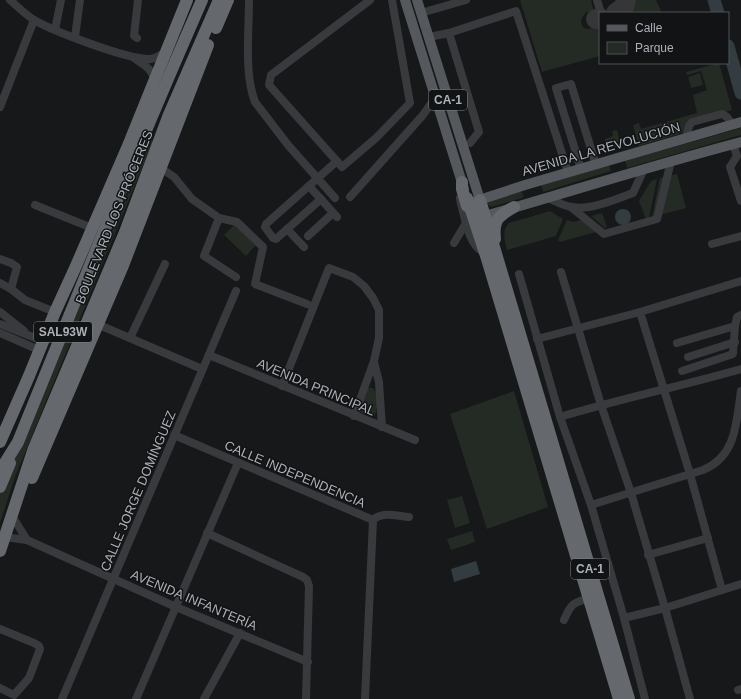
<svg xmlns="http://www.w3.org/2000/svg" width="741" height="699" viewBox="0 0 741 699" font-family="Arial,sans-serif">
<style>
.green{fill:#242b24}
.water{fill:#323c41}
.lines{fill:none;stroke-linecap:round;stroke-linejoin:round}
.river{stroke:#323c41;stroke-width:13}
.taxiway{stroke:#343638;stroke-width:20}
.minor{stroke:#393a3e;stroke-width:8}
.major{stroke:#55585c;stroke-width:10}
.highway{stroke:#65696e;stroke-width:12}
.labels{text-anchor:middle;dominant-baseline:central;stroke-width:3;stroke-linejoin:round;paint-order:stroke}
.shield{fill:#121314;stroke:#7d8287;stroke-width:1}
.shield-label{font-size:12px;font-weight:bold;fill:#abb1b8}
.street-label{font-size:13px;fill:#abb1b8;stroke:#121314}
</style>
<rect width="100%" height="100%" fill="#171819"/>
<g class="green">
<path d="M 520,0 L 591,0 L 594,13 L 587,12 C 575,20 583,39 600,22 L 600,56 L 542,72 Z"/>
<path d="M 631,0 L 656,0 L 662,13 L 626,13 L 629,10 Z"/>
<path d="M 719,63 L 732,110 L 689,122 L 685,132 L 639,146 L 633,125 L 639,123 L 641,129 L 697,113 L 693,95 L 707,90 L 701,71 L 687,75 L 686,72 Z"/>
<path d="M 700,73 L 703,85 L 691,88 L 688,77 Z"/>
<path d="M 741,128 L 741,135 L 627,168 L 625,161 Z"/>
<path d="M 617,130 L 620,142 L 616,144 L 617,147 L 600,152 L 598,145 L 606,143 L 605,139 L 613,136 L 612,131 Z"/>
<path d="M 151,140 L 153,141 L 148,153 L 15,477 L 0,523 L 0,493 Z"/>
<path d="M 609,165 L 611,171 L 543,192 L 541,185 Z"/>
<path d="M 677,174 L 686,208 L 652,217 L 660,178 Z"/>
<path d="M 657,179 L 649,218 L 646,219 L 639,201 L 651,181 Z"/>
<path d="M 521,191 L 524,196 L 522,198 L 491,207 L 487,204 L 487,202 Z"/>
<path d="M 550,211 L 563,219 L 556,236 L 507,250 C 505,241 501,231 509,223 Z"/>
<path d="M 602,213 L 607,227 L 605,228 L 591,216 Z"/>
<path d="M 585,219 L 600,231 L 560,242 L 558,240 L 567,220 L 573,222 Z"/>
<path d="M 235,224 L 256,245 L 246,256 L 224,235 Z"/>
<path d="M 367,388 L 372,388 C 381,395 378,405 375,415 L 373,416 L 363,414 L 360,412 L 359,407 Z"/>
<path d="M 514,391 L 548,507 L 487,529 L 450,414 Z"/>
<path d="M 462,496 L 470,523 L 455,528 L 447,500 Z"/>
<path d="M 472,531 L 475,542 L 451,550 L 447,539 Z"/>
</g>
<g class="water">
<circle cx="623" cy="217" r="8"/>
<path d="M 476,561 L 480,574 L 454,582 L 451,569 Z"/>
</g>
<g class="lines">
<g class="river">
<path d="M 714,0 L 718,13"/>
<path d="M 728,46 L 741,93"/>
</g>
<g class="taxiway">
<path d="M 616,13 L 624,7 L 626,0"/>
<path d="M 596,19 L 600,18"/>
</g>
<g class="minor">
<path d="M 10,0 C 18,7 25,14 34,20 C 53,31 131,61 151,59 C 157,58 161,55 165,52"/>
<path d="M 249,0 C 249,31 244,74 255,102 L 288,145 L 335,198"/>
<path d="M 370,0 L 271,75 L 269,85 L 342,167 L 376,138 L 410,103 L 392,0"/>
<path d="M 597,0 L 601,13"/>
<path d="M 421,13 L 466,0"/>
<path d="M 55,30 L 61,0"/>
<path d="M 449,33 L 479,132 L 470,143"/>
<path d="M 75,37 L 80,0"/>
<path d="M 429,37 L 449,33 L 516,11 L 568,172"/>
<path d="M 137,38 L 134,36 L 138,0"/>
<path d="M 134,58 C 143,64 153,69 154,81"/>
<path d="M 0,107 L 34,20"/>
<path d="M 686,138 L 689,126 L 692,122 L 722,114 L 727,117 L 732,124"/>
<path d="M 733,144 L 737,156 L 730,167 L 741,201"/>
<path d="M 161,168 L 174,177 L 192,199 L 219,218 L 204,256 L 236,277"/>
<path d="M 581,169 L 556,88 L 571,84 L 596,165"/>
<path d="M 309,186 L 337,217"/>
<path d="M 350,197 L 423,115 L 435,98"/>
<path d="M 460,198 L 461,204 C 465,218 469,245 482,251"/>
<path d="M 548,198 C 555,201 564,206 572,207 C 589,211 617,199 633,193 L 644,169"/>
<path d="M 321,199 L 276,239 L 273,238 L 265,227 L 266,224 L 337,161"/>
<path d="M 35,205 L 92,228"/>
<path d="M 572,208 L 604,234 L 657,219 L 671,161"/>
<path d="M 219,218 L 237,222 L 263,247 L 255,284 L 307,304"/>
<path d="M 287,229 L 304,247"/>
<path d="M 308,236 L 333,213"/>
<path d="M 454,243 L 466,223"/>
<path d="M 712,244 L 741,236"/>
<path d="M 0,259 L 11,263 L 17,267 L 11,289"/>
<path d="M 561,272 L 601,405 L 631,493 L 665,608 L 690,699"/>
<path d="M 519,274 L 560,417 L 591,505 L 624,618 L 645,699"/>
<path d="M 0,283 L 11,289 L 25,300 L 55,312"/>
<path d="M 0,312 L 24,331"/>
<path d="M 640,312 L 690,474 L 722,590"/>
<path d="M 0,324 L 43,341"/>
<path d="M 97,324 L 202,369"/>
<path d="M 0,333 L 39,350"/>
<path d="M 130,338 L 165,264"/>
<path d="M 537,339 L 640,312 L 741,281"/>
<path d="M 677,343 L 735,326"/>
<path d="M 209,355 L 415,440"/>
<path d="M 688,357 L 735,342"/>
<path d="M 374,362 L 379,382 L 382,427"/>
<path d="M 682,371 L 733,354 L 735,326 L 737,317 L 741,315"/>
<path d="M 282,386 L 329,268 L 353,277 L 364,286 L 373,298 L 379,310 L 379,338 L 374,361 L 354,416"/>
<path d="M 560,417 C 620,399 681,386 741,369"/>
<path d="M 174,435 L 373,520"/>
<path d="M 591,505 L 703,470 C 737,456 736,422 741,391"/>
<path d="M 14,519 L 27,540"/>
<path d="M 373,520 C 382,511 397,516 409,517"/>
<path d="M 207,533 L 303,577 L 307,580 L 309,586 L 306,699"/>
<path d="M 5,537 L 27,540 L 176,607 L 308,662"/>
<path d="M 648,555 L 708,538"/>
<path d="M 624,618 L 665,608 L 741,584"/>
<path d="M 564,620 C 572,601 575,602 594,597"/>
<path d="M 0,629 L 34,643 L 39,646 L 40,649 L 29,678 L 14,695 L 0,688"/>
<path d="M 738,690 L 741,689"/>
<path d="M 62,699 L 236,291"/>
<path d="M 136,699 L 238,463"/>
<path d="M 204,699 L 240,633"/>
<path d="M 365,699 L 373,520"/>
</g>
<g class="major">
<path d="M 405,0 L 464,189"/>
<path d="M 417,0 L 480,200"/>
<path d="M 473,202 L 525,185 L 741,122"/>
<path d="M 478,218 C 566,193 653,165 741,142"/>
</g>
<g class="highway">
<path d="M 216,28 L 228,0"/>
<path d="M 462,182 L 462,189 L 467,206"/>
<path d="M 467,198 L 487,259 L 619,699"/>
<path d="M 480,200 L 629,699"/>
<path d="M 495,239 C 493,220 498,216 514,207"/>
<path d="M 0,442 L 29,376 L 55,312 L 76,266 L 128,146 L 187,0"/>
<path d="M 0,471 L 18,442 C 78,294 138,146 202,0"/>
<path d="M 32,478 L 122,268 L 208,45"/>
<path d="M 0,487 L 10,463"/>
<path d="M 0,551 L 34,448 L 125,232 L 168,117 L 219,0"/>
</g>
</g>
<g class="labels">
<g class="shield">
<rect x="429" y="90" width="38" height="20" rx="3"/>
<rect x="34" y="322" width="58" height="20" rx="3"/>
<rect x="571" y="559" width="38" height="20" rx="3"/>
</g>
<g class="shield-label">
<text x="448" y="100">CA-1</text>
<text x="63" y="332">SAL93W</text>
<text x="590" y="569">CA-1</text>
</g>
<g class="street-label">
<text transform="translate(601 149) rotate(-16)">AVENIDA LA REVOLUCIÓN</text>
<text transform="translate(114 217) rotate(-68)">BOULEVARD LOS PRÓCERES</text>
<text transform="translate(316 387) rotate(23)">AVENIDA PRINCIPAL</text>
<text transform="translate(295 474) rotate(23)">CALLE INDEPENDENCIA</text>
<text transform="translate(138 491) rotate(-67)">CALLE JORGE DOMÍNGUEZ</text>
<text transform="translate(194 600) rotate(23)">AVENIDA INFANTERÍA</text>
</g>
</g>
<rect x="599" y="12" width="130" height="52" fill="#121314" stroke="#4f5256"/>
<rect x="607" y="25" width="20" height="6" fill="#55585c" stroke="#4f5256"/>
<text x="635" y="32" font-size="12" fill="#abb1b8">Calle</text>
<rect x="607" y="42" width="20" height="12" fill="#242b24" stroke="#4f5256"/>
<text x="635" y="52" font-size="12" fill="#abb1b8">Parque</text>
</svg>
